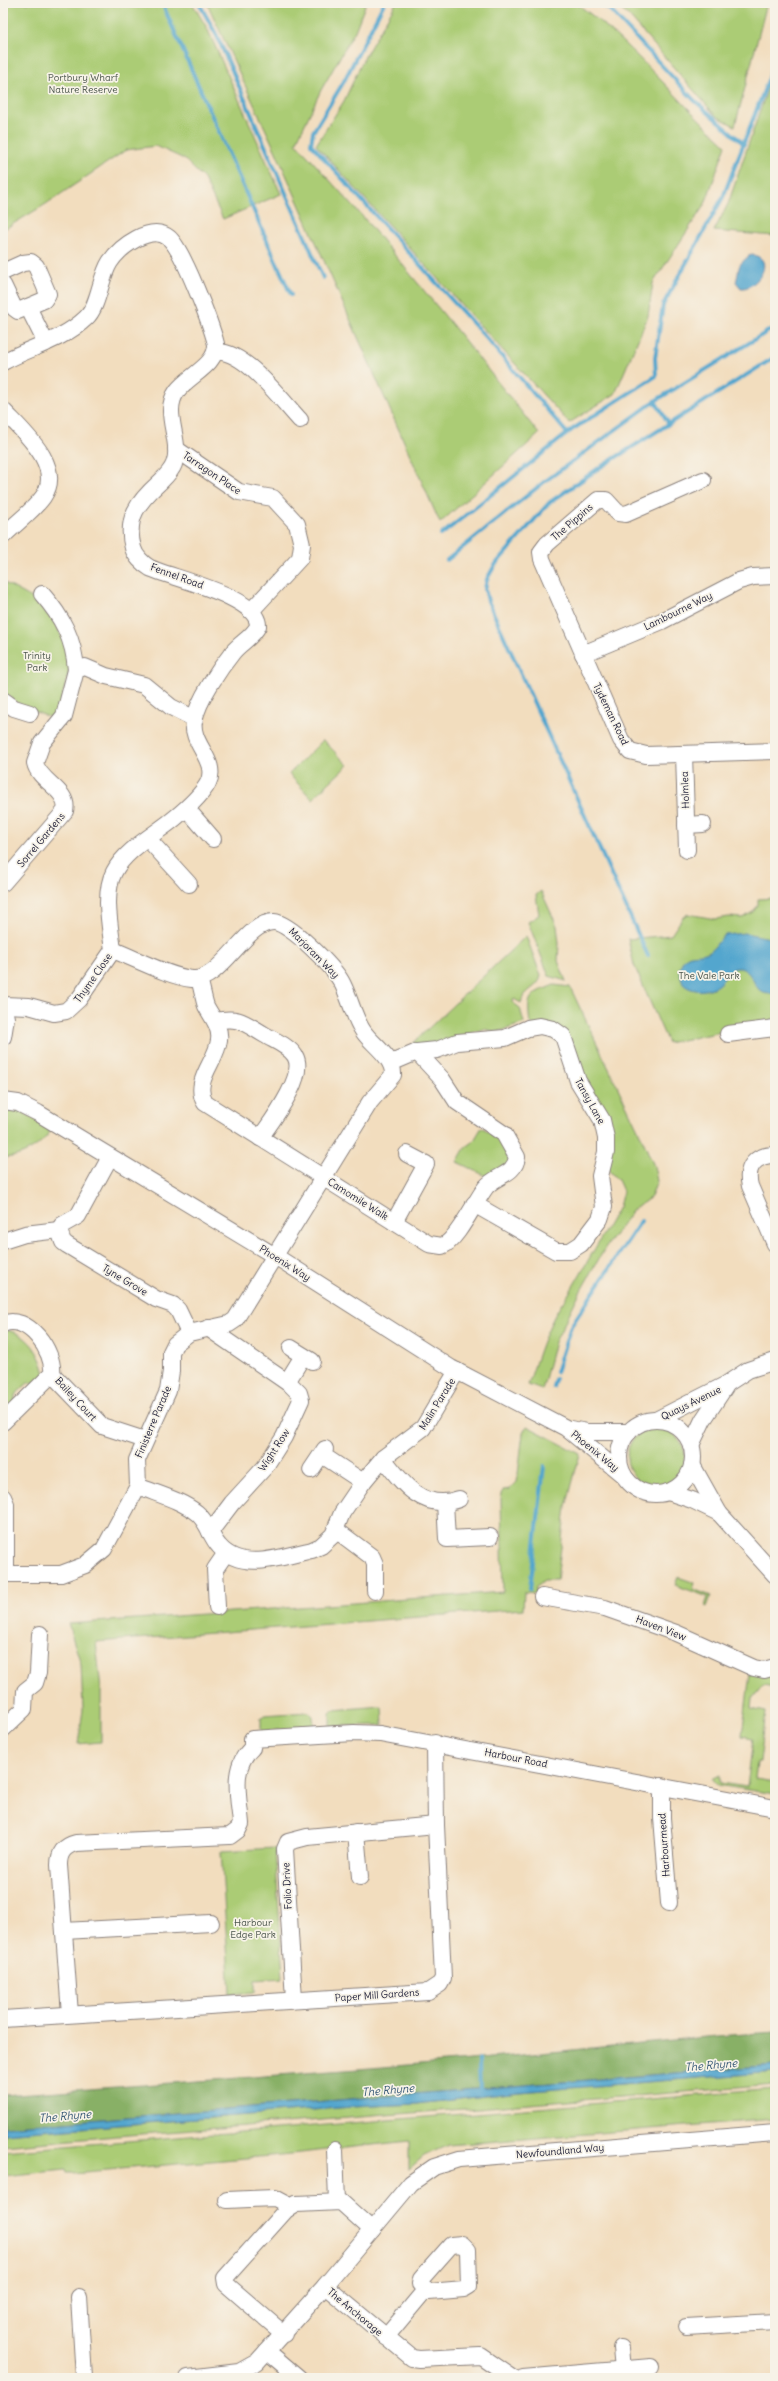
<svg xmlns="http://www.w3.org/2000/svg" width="778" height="2381" viewBox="0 0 778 2381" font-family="Delius,sans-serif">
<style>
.green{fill:#abcc74;stroke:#667758}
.forest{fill:#88b066;stroke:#556950}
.water{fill:#52a6ce;stroke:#3a6484}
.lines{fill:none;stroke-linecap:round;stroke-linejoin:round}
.stream{stroke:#52a6ce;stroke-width:4}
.minor-casing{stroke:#8a807c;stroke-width:18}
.minor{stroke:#fff;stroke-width:16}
.labels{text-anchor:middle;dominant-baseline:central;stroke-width:3.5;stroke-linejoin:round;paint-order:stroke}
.park-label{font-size:10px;fill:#4b554c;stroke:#f7f3e8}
.street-label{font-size:10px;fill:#22223b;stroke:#f7f3e8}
.water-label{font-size:11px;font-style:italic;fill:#355776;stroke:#f7f3e8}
</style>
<rect width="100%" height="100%" fill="#f7f3e8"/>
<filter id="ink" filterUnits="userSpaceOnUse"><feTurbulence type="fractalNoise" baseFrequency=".025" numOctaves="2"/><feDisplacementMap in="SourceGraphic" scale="8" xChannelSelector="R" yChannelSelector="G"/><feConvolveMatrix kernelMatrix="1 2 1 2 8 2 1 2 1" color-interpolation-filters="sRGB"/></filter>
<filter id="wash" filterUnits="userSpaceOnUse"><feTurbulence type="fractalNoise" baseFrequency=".012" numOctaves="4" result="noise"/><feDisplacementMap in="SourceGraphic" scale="16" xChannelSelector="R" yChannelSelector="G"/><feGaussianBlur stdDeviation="0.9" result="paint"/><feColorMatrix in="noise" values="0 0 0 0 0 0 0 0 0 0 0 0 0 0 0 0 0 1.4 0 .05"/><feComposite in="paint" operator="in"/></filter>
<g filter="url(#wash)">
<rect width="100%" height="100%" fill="#f2ddbe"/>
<g class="green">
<path d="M 3,3 L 192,3 L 207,28 L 281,194 L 223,219 L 204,179 L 184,159 L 156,146 L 126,150 L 46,204 L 3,230 Z"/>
<path d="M 207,3 L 366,3 L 355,31 L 321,90 L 296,143 L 363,217 L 450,322 L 539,434 L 440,523 L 276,152 Z"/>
<path d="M 396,3 L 576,3 C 632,43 675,99 726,145 L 705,204 L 653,283 L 648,316 L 615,394 L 569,423 L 316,145 L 344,101 L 364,58 Z"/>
<path d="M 611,3 L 767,3 L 735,126 L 716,116 L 628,15 Z"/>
<path d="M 775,67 L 775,236 L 714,231 L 728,204 Z"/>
<path d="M 3,582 L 32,598 L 55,622 L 72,660 L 58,713 L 54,719 L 23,707 L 3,692 Z"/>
<path d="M 323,740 L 348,765 L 312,799 L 289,774 Z"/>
<path d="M 541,891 L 557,926 L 559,943 L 558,961 L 566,981 L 549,976 L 528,922 L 539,915 L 536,895 Z"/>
<path d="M 775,898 L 775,1021 L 668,1043 L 634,965 L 628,939 L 671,935 L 683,917 L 688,914 L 715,919 L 729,917 L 742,918 L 753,912 L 758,905 L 758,899 Z"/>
<path d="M 526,936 L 541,976 C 539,988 523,990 521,1003 L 514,999 L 512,1002 L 520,1008 L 524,1023 L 498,1032 L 484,1029 L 443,1042 L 416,1047 L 413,1043 Z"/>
<path d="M 554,985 L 570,987 L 640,1134 L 654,1166 L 657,1181 L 651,1197 L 633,1210 L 605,1248 L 579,1294 L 555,1342 L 542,1390 L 528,1385 C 539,1353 547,1322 568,1295 L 619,1207 L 623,1191 L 618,1180 L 608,1170 L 600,1107 L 572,1051 L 530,1023 C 526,995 530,995 554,985 Z"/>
<path d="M 12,1110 L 21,1111 L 51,1130 C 41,1146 23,1157 3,1158 L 3,1113 Z"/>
<path d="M 482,1127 L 500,1140 L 511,1164 L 486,1176 L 457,1162 L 465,1148 L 473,1142 Z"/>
<path d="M 6,1330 C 28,1334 40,1352 45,1374 L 34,1383 L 28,1383 L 15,1395 L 15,1404 L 3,1414 L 3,1333 Z"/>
<path d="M 527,1426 L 580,1454 L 566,1507 L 557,1580 L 544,1580 L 537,1586 L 536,1593 L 524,1592 L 523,1609 L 96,1642 L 101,1689 L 101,1742 L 78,1744 L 83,1710 L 81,1664 L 68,1624 L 503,1592 L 501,1498 L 503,1490 L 510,1489 L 517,1482 L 523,1433 Z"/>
<circle cx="656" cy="1457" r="29"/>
<path d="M 678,1577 L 695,1583 L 693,1589 L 711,1596 L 707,1607 L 705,1606 L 708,1597 L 675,1585 Z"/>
<path d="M 750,1673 L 775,1674 L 775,1687 L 763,1685 L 752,1699 L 751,1709 L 766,1712 L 760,1762 L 757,1762 L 755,1779 L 775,1782 L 775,1794 L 717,1785 L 712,1779 L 720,1775 L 720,1783 L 747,1787 L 753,1738 L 742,1736 Z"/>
<path d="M 382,1706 L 383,1725 L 330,1726 L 330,1713 L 333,1710 Z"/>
<path d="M 308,1712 L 313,1716 L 314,1728 L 261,1731 L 261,1718 L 264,1715 Z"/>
<path d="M 275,1848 L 283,1978 L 255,1980 L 255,1992 L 230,1994 L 221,1851 Z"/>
<path d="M 775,2072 L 775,2085 L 128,2135 L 3,2146 L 3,2134 L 351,2107 L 417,2104 L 519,2092 Z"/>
<path d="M 775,2089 L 775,2119 L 448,2145 L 424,2156 L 409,2169 L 409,2141 L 281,2155 L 73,2173 L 67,2173 L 66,2170 L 3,2176 L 3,2151 Z"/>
</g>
<path class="forest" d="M 775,2032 L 775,2065 L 3,2127 L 3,2095 C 158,2084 314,2073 469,2060 C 571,2051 673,2038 775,2032 Z"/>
<g class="water">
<path d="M 750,255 C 778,256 757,290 741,288 L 736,282 C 741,264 735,268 750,255 Z"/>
<path d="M 745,933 L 775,939 L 775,993 C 752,999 757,972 740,968 C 727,967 727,978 719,984 C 710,992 692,993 683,984 L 679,970 C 686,947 695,959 710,951 C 716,947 719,939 725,935 Z"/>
<path d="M 775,2065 L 775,2072 L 519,2092 L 417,2104 L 351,2107 L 3,2134 L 3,2127 Z"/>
</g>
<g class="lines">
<g class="stream">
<path d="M 162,3 L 291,295"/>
<path d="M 199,3 L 217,36 L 323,278"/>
<path d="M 384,3 L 343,83 L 313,132 L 311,144 L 487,339 L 567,433"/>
<path d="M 600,3 L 611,11 L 694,100 L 744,144"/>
<path d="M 655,401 L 669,424"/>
<path d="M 441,535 L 573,429 L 656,376 L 655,358 L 663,305 L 723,197 L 770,75 L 775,51"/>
<path d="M 447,560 L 544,482 L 655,401 L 775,327"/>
<path d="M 648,956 L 488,601 L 485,589 L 487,579 L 495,565 L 549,503 L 599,468 L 775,357"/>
<path d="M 556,1372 L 571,1326 L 641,1221"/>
<path d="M 553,1387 L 555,1379"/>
<path d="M 530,1589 L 544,1466"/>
<path d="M 479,2060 L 480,2093"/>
</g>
</g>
</g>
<g filter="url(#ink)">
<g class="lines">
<g class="minor-casing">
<g id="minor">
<path d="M 3,272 L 23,263 L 31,262 L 36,266 L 48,294 L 44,300 L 18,311 L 14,308 L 3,285"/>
<path d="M 28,307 L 46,343"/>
<path d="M 216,352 C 244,349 282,401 300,420"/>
<path d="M 3,362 C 31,347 63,340 86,318 C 99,306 100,277 110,262 C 120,247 151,223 169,238 C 183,250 211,324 216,344 C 217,365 189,375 177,391 C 161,413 183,441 174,464 C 171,472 165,477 159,483 C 138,502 125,518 133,548 C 135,556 143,564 150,568 C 171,578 259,596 258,626 C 253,637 240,643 233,652 C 220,668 198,700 194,721 C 190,744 219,761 208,783 C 201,796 187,808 175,818 C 156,834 126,849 114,872 C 103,893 110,926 113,950"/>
<path d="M 3,410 C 22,431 65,466 43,497 C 32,512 16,523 3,536"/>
<path d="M 176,449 L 239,492 L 273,498 L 297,524 L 302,545 L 300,558 L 251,611"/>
<path d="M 703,480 L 626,514 L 618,513 L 606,500 L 598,500 L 547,544 L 541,552 L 542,559 L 621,740 L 630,751 L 646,755 L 775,751"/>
<path d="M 42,594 C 62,617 74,639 76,670"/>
<path d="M 583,654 L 662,621 L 739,581 L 753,577 L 775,576"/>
<path d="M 3,700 L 14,708 L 30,713"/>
<path d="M 684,754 L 687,850"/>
<path d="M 187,809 L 213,839"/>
<path d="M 686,825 L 703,824"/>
<path d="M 148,839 L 189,884"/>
<path d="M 3,883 L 65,811 C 70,790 39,782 35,763 L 42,743 L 64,716 L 76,670 L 85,667 L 106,676 L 144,685 L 171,707 L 195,719"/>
<path d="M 199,979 C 202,988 203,997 206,1006 C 211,1016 221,1027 219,1040 C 217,1061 192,1081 205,1103 L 429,1244 L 442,1246 C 457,1241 475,1201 486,1187 C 496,1175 515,1175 517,1157 L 504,1134 L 457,1102 L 442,1079 L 417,1052"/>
<path d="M 3,1005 L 29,1006 L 54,1013 L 66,1011 L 79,999 L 113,950"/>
<path d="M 3,1005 L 6,1018 L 3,1037"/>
<path d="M 215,1021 C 240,1016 244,1023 265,1035 C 275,1041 289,1046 295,1056 C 307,1076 271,1122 260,1138"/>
<path d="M 728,1034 L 775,1028"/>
<path d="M 391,1063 L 417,1052 L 437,1050 L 457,1042 L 505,1038 L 528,1028 L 540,1026 L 553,1029 L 563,1036 L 578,1081 L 602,1120 L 606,1138 L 606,1152 L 600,1176 L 604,1207 L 600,1219 L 581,1244 L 570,1251 L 556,1251 L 474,1204"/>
<path d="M 3,1101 L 18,1103 L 38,1113 L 275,1256 L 451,1368 L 566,1428 L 623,1475"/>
<path d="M 775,1155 C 756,1155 745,1166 750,1186 L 775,1244"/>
<path d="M 394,1222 L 426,1164 L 407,1154"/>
<path d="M 59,1230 L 63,1242 L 67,1245 L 156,1299 L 173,1305 L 178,1310 L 189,1333"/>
<path d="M 59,1230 L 62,1225 L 78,1216 L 110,1157"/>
<path d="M 3,1241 L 25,1234 L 59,1230"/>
<path d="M 3,1324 C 27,1313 55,1351 52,1374 L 3,1422"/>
<path d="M 208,1328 L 291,1385 L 299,1393 L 301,1400 L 284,1437 L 265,1467 L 232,1503 L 210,1532"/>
<path d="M 291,1348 L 312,1361"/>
<path d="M 52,1374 L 102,1426 L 145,1440"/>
<path d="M 287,1382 L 303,1356"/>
<path d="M 656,1420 L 725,1385 L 748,1370 L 775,1361"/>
<circle cx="656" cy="1457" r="37"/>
<path d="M 570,1429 L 587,1432 L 629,1432"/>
<path d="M 691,1445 L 703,1420 L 725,1387"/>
<path d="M 322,1455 L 363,1482"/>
<path d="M 383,1458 C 402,1483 423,1512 459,1499"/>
<path d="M 692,1465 L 719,1513 L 775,1575"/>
<path d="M 311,1470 L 325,1449"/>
<path d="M 138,1486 C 157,1494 181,1500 197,1513 C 208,1522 210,1536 219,1546 C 242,1573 283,1556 312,1550 L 321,1546 L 333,1535 L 342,1513 L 363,1482 L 383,1458 L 423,1428 L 457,1371"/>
<path d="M 668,1492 L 692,1500 L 719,1513"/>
<path d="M 3,1497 L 6,1504 L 6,1574"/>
<path d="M 445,1502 L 447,1539 L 490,1537"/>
<path d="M 336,1530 L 372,1557 L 375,1564 L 375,1591"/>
<path d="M 3,1574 L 61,1574 L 85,1565 L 104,1549 L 138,1486 L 137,1460 L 168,1391 L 171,1371 L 171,1352 L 175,1344 L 189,1333 L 229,1324 L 235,1320 L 370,1102 L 393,1075 C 394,1057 371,1044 363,1031 C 353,1016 350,997 341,981 C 333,967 290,923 274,922 C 246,921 221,982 192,979 C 170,977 134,958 113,950"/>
<path d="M 542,1597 L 605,1608 L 676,1633 L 754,1668 L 764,1670 L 775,1667"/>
<path d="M 217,1607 L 215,1569 L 226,1553"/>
<path d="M 3,1729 L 24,1709 L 25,1691 L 35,1683 L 38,1673 L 40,1634"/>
<path d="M 662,1786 L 662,1818 L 669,1903"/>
<path d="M 356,1832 L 360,1877"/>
<path d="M 64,1931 L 211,1923"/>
<path d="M 294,2000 L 285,1849 L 288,1842 L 307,1837 L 436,1825"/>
<path d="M 70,2014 L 59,1865 C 59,1853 64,1846 76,1843 L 230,1836 L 238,1830 L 241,1824 C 239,1798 230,1767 252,1748 L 252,1739 L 354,1733 L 380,1734 L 775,1808"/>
<path d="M 3,2019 L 428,1992 L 440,1984 L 443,1978 L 436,1825 L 435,1743"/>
<path d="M 335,2150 L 337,2201"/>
<path d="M 227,2200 L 275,2198 L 290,2206"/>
<path d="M 462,2244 L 468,2250 L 469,2286 L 464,2289 L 429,2292 L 420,2284 L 421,2279 L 451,2245 Z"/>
<path d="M 325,2286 L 412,2358 L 419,2359 L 481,2356 L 513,2378"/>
<path d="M 79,2297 L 84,2378"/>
<path d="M 686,2327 L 775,2322"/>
<path d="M 284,2334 L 226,2284 L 225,2278 L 286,2210 L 296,2204 L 341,2202 L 372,2230"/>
<path d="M 386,2337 L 426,2289"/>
<path d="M 621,2348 L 623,2369"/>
<path d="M 267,2351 L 299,2378"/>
<path d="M 188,2378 L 239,2372 L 257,2362 L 325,2286 L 411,2183 L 434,2167 L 459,2159 L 775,2133"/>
<path d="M 523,2378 L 651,2367"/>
</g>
</g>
<use href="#minor" class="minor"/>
</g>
</g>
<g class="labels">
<g class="park-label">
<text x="83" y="77">Portbury Wharf<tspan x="83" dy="12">Nature Reserve</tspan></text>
<text x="37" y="655">Trinity<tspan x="37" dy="12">Park</tspan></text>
<text x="709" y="975">The Vale Park</text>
<text x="253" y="1922">Harbour<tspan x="253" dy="12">Edge Park</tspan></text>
</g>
<g class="street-label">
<text transform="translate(212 473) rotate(34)">Tarragon Place</text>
<text transform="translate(572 522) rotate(-41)">The Pippins</text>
<text transform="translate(177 576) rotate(20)">Fennel Road</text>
<text transform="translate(678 611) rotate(-26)">Lambourne Way</text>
<text transform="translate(611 714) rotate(64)">Tydeman Road</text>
<text transform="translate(685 790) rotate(-92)">Holmlea</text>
<text transform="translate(41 840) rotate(-50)">Sorrel Gardens</text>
<text transform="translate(314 953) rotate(45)">Marjoram Way</text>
<text transform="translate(93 978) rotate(-55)">Thyme Close</text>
<text transform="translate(590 1101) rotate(61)">Tansy Lane</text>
<text transform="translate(358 1199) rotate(32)">Camomile Walk</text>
<text transform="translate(285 1263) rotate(32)">Phoenix Way</text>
<text transform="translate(125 1280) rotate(31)">Tyne Grove</text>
<text transform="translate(76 1399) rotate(47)">Bailey Court</text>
<text transform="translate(691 1403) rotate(-26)">Quays Avenue</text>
<text transform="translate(437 1404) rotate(-58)">Malin Parade</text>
<text transform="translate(153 1422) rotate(-67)">Finisterre Parade</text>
<text transform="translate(274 1450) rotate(-57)">Wight Row</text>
<text transform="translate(595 1451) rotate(39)">Phoenix Way</text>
<text transform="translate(661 1628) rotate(21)">Haven View</text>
<text transform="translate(516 1758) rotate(11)">Harbour Road</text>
<text transform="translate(664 1845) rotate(-94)">Harbourmead</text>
<text transform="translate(287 1886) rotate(-93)">Folio Drive</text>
<text transform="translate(377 1995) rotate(-4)">Paper Mill Gardens</text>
<text transform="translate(560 2151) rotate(-5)">Newfoundland Way</text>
<text transform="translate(355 2312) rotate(40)">The Anchorage</text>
</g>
<g class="water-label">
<text transform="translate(711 2065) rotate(-5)">The Rhyne</text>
<text transform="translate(388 2090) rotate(-5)">The Rhyne</text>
<text transform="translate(65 2116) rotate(-5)">The Rhyne</text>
</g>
</g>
<rect width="778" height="2381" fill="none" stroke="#f7f3e8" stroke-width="16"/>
</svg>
